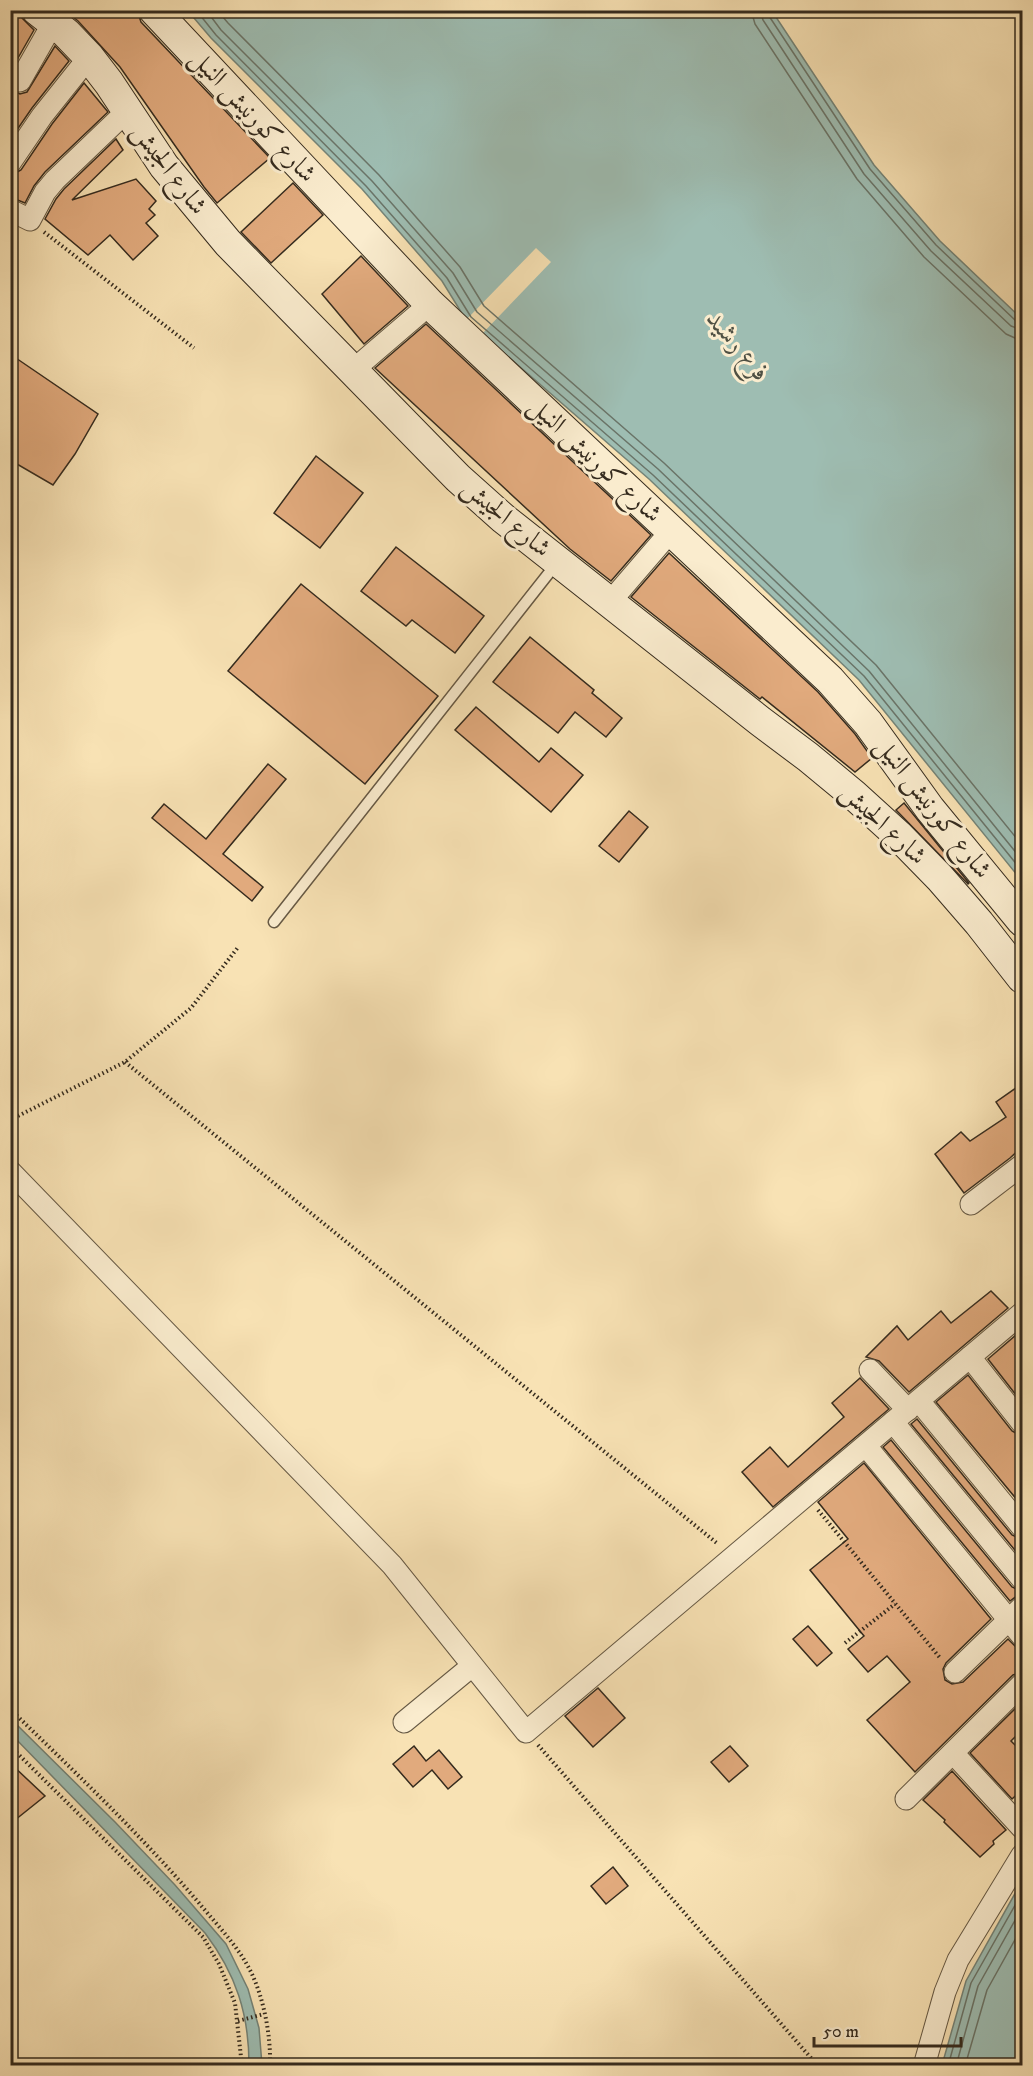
<svg xmlns="http://www.w3.org/2000/svg" width="1033" height="2076" viewBox="0 0 1033 2076" font-family="'IM FELL DW Pica',Amiri,serif">
<style>
.water{fill:#9ebdb2;stroke:#748377;stroke-width:1.5}
.pier{fill:#f8e2b4}
.lines{fill:none;stroke-linecap:round;stroke-linejoin:round}
.shore{stroke:#6a7468;stroke-width:1.5}
.building{fill:#e1aa7d;stroke:#352b1e;stroke-width:1.5}
.lane-casing{stroke:#665944;stroke-width:13}
.street-casing{stroke:#665944;stroke-width:23}
.secondary-casing{stroke:#352b1e;stroke-width:32}
.path{stroke:#352b1e;stroke-width:4;stroke-dasharray:1.5 3;stroke-linecap:butt}
.lane{stroke:#faecce;stroke-width:10}
.street{stroke:#faecce;stroke-width:21}
.secondary{stroke:#faecce;stroke-width:30}
.labels{text-anchor:middle;dominant-baseline:central;stroke-width:6;stroke-linejoin:round;paint-order:stroke}
.street-label{font-size:26px;fill:#352b1e;stroke:#faecce}
.water-label{font-size:27px;font-style:italic;fill:#4f5043;stroke:#faecce}
</style>
<rect width="100%" height="100%" fill="#f8e2b4"/>
<filter id="stains"><feTurbulence type="fractalNoise" baseFrequency=".00333" numOctaves="4"/><feColorMatrix values="0 0 0 0 .2 0 0 0 0 .09 0 0 0 0 .02 0 0 0 .5 -.17"/></filter>
<radialGradient id="worn" r=".72"><stop offset=".6" stop-color="#630" stop-opacity="0"/><stop offset="1" stop-color="#630" stop-opacity=".3"/></radialGradient>
<g class="water">
<path d="M 188,11 L 772,11 L 874,165 L 940,241 L 1022,319 L 1022,881 L 859,680 L 649,479 L 466,320 L 442,281 L 362,189 L 211,38 Z"/>
<path d="M 10,1718 L 115,1822 L 175,1885 L 226,1944 L 248,1989 L 259,2028 L 262,2065 L 249,2065 C 249,2014 236,1974 205,1933 L 11,1734 Z"/>
<path d="M 1022,1881 L 1022,2065 L 942,2065 L 966,1981 Z"/>
</g>
<path class="pier" d="M 536,248 L 551,262 L 481,335 L 466,320 Z"/>
<g class="lines">
<g class="shore">
<path d="M 196,10 L 216,35 L 366,186 L 447,278 L 471,317 L 653,475 L 864,676 L 1022,871"/>
<path d="M 206,10 L 221,30 L 372,181 L 453,273 L 477,312 L 658,469 L 869,671 L 1022,860"/>
<path d="M 217,10 L 228,23 L 379,175 L 460,267 L 484,306 L 664,463 L 876,665 L 1022,845"/>
<path d="M 751,10 L 755,24 L 857,179 L 924,257 L 1006,334 L 1015,338 L 1022,339"/>
<path d="M 760,10 L 763,20 L 864,174 L 931,251 L 1011,326 L 1022,330"/>
<path d="M 768,10 L 769,16 L 870,169 L 936,245 L 1016,321 L 1022,322"/>
<path d="M 948,2066 L 971,1983 L 1022,1893"/>
<path d="M 956,2066 L 978,1986 L 1022,1908"/>
<path d="M 965,2066 L 987,1990 L 1022,1927"/>
</g>
</g>
<g class="building">
<path d="M 10,10 L 21,17 L 34,30 L 10,72 Z"/>
<path d="M 65,10 L 137,10 L 141,22 L 270,158 L 217,203 L 204,187 L 120,67 L 78,21 Z"/>
<path d="M 55,46 L 69,61 L 32,108 L 10,140 L 10,89 L 20,94 L 27,92 Z"/>
<path d="M 84,83 L 108,112 L 45,172 L 34,186 L 25,203 L 10,197 L 10,176 L 21,170 L 52,124 Z"/>
<path d="M 116,139 L 123,150 L 72,200 L 136,179 L 156,201 L 149,209 L 155,215 L 146,223 L 158,236 L 133,260 L 110,235 L 88,255 L 45,219 L 56,199 L 64,189 Z"/>
<path d="M 293,183 L 323,215 L 271,263 L 241,232 Z"/>
<path d="M 361,256 L 408,306 L 364,344 L 322,294 Z"/>
<path d="M 426,324 L 651,535 L 611,581 L 570,549 L 375,368 Z"/>
<path d="M 10,354 L 98,414 L 75,454 L 53,485 L 10,460 Z"/>
<path d="M 316,456 L 363,493 L 320,548 L 274,513 Z"/>
<path d="M 396,547 L 484,616 L 455,653 L 412,620 L 406,626 L 361,591 Z"/>
<path d="M 669,553 L 818,692 L 855,734 L 872,758 L 855,772 L 762,697 L 760,699 L 631,597 Z"/>
<path d="M 301,584 L 438,696 L 365,784 L 228,671 Z"/>
<path d="M 530,637 L 594,690 L 592,693 L 622,718 L 606,737 L 575,712 L 558,733 L 493,682 Z"/>
<path d="M 476,707 L 539,762 L 551,748 L 583,775 L 551,812 L 455,730 Z"/>
<path d="M 268,764 L 286,779 L 223,854 L 263,887 L 252,901 L 152,818 L 164,804 L 206,839 Z"/>
<path d="M 904,803 L 969,883 L 968,884 L 896,810 Z"/>
<path d="M 629,811 L 648,827 L 619,862 L 599,846 Z"/>
<path d="M 1023,1083 L 1023,1146 L 1010,1158 L 964,1193 L 935,1154 L 961,1132 L 970,1141 L 1006,1117 L 996,1102 Z"/>
<path d="M 991,1291 L 1008,1308 L 909,1392 L 879,1361 L 866,1357 L 897,1326 L 908,1340 L 941,1311 L 951,1323 Z"/>
<path d="M 1023,1329 L 1023,1398 L 1020,1400 L 988,1359 Z"/>
<path d="M 968,1375 L 1012,1431 L 1023,1437 L 1023,1507 L 936,1402 Z"/>
<path d="M 860,1378 L 889,1409 L 773,1507 L 742,1472 L 770,1447 L 788,1467 L 844,1417 L 832,1403 Z"/>
<path d="M 917,1419 L 1012,1535 L 1023,1540 L 1023,1560 L 911,1424 Z"/>
<path d="M 891,1440 L 1012,1587 L 1023,1592 L 1023,1595 L 1018,1595 L 1010,1601 L 883,1447 Z"/>
<path d="M 864,1463 L 991,1619 L 946,1663 L 943,1669 L 945,1680 L 952,1684 L 963,1682 L 1008,1639 L 1017,1648 L 1023,1648 L 1023,1672 L 1013,1675 L 915,1772 L 867,1720 L 910,1682 L 887,1656 L 868,1672 L 848,1649 L 864,1636 L 810,1570 L 848,1539 L 818,1502 Z"/>
<path d="M 808,1626 L 832,1653 L 817,1666 L 793,1639 Z"/>
<path d="M 598,1688 L 625,1718 L 593,1747 L 565,1716 Z"/>
<path d="M 1023,1701 L 1023,1729 L 1011,1741 L 1023,1753 L 1023,1789 L 1012,1799 L 970,1753 Z"/>
<path d="M 414,1746 L 426,1761 L 439,1750 L 462,1777 L 448,1789 L 432,1770 L 413,1787 L 393,1764 Z"/>
<path d="M 730,1746 L 748,1766 L 729,1782 L 711,1762 Z"/>
<path d="M 10,1763 L 45,1796 L 10,1824 Z"/>
<path d="M 952,1771 L 1006,1830 L 993,1841 L 994,1844 L 980,1857 L 944,1822 L 945,1820 L 923,1800 Z"/>
<path d="M 613,1867 L 628,1886 L 606,1904 L 591,1886 Z"/>
</g>
<g class="lines">
<g class="lane-casing">
<path id="lane" d="M 274,922 L 556,564"/>
</g>
<g class="street-casing">
<g id="street">
<path d="M 20,81 L 53,23"/>
<path d="M 10,163 L 42,116 L 89,57"/>
<path d="M 10,210 L 30,220 L 45,192 L 55,180 L 126,112"/>
<path d="M 352,371 L 430,304"/>
<path d="M 610,602 L 671,531"/>
<path d="M 10,1171 L 392,1565 L 526,1732 L 1022,1313"/>
<path d="M 971,1204 L 1022,1165"/>
<path d="M 970,1357 L 1022,1423"/>
<path d="M 870,1370 L 908,1410"/>
<path d="M 919,1401 L 1022,1527"/>
<path d="M 893,1422 L 1022,1579"/>
<path d="M 866,1446 L 1022,1636"/>
<path d="M 955,1672 L 1022,1607"/>
<path d="M 404,1722 L 472,1666"/>
<path d="M 953,1753 L 1022,1828"/>
<path d="M 906,1799 L 1022,1684"/>
<path d="M 924,2066 L 945,1992 L 958,1960 L 1022,1855"/>
</g>
</g>
<g class="secondary-casing">
<g id="secondary">
<path d="M 37,10 L 66,33 L 89,57 L 109,83 L 164,166 L 228,243 L 458,478 L 504,519 L 760,721 L 808,757 L 854,795 L 898,835 L 940,878 L 979,923 L 1022,978"/>
<path d="M 154,10 L 430,304 L 830,680 L 868,723 L 930,809 L 1022,921"/>
</g>
</g>
<g class="path">
<path d="M 44,232 L 194,348"/>
<path d="M 125,1062 L 718,1544"/>
<path d="M 10,1120 L 125,1062 L 191,1008 L 239,946"/>
<path d="M 818,1510 L 941,1659"/>
<path d="M 845,1643 L 895,1604"/>
<path d="M 10,1709 C 75,1772 140,1834 199,1903 C 217,1925 238,1946 251,1972 C 264,1999 271,2036 270,2066"/>
<path d="M 538,1745 L 818,2066"/>
<path d="M 10,1746 L 203,1937 L 219,1964 L 235,2003 L 242,2066"/>
<path d="M 238,2021 L 264,2014"/>
</g>
<use href="#lane" class="lane"/>
<use href="#street" class="street"/>
<use href="#secondary" class="secondary"/>
</g>
<g class="labels">
<g class="street-label">
<text transform="translate(253 116) rotate(47)">شارع كورنيش النيل</text>
<text transform="translate(169 169) rotate(53)">شارع الجيش</text>
<text transform="translate(595 460) rotate(43)">شارع كورنيش النيل</text>
<text transform="translate(506 518) rotate(40)">شارع الجيش</text>
<text transform="translate(933 808) rotate(52)">شارع كورنيش النيل</text>
<text transform="translate(883 824) rotate(43)">شارع الجيش</text>
</g>
<g class="water-label">
<text transform="translate(738 346) rotate(50)">فرع رشيد</text>
</g>
</g>
<rect width="1033" height="2076" fill="none" stroke="#f8e2b4" stroke-width="36"/>
<rect x="12" y="12" width="1009" height="2052" fill="none" stroke="#352b1e" stroke-width="3"/>
<rect x="18" y="18" width="997" height="2040" fill="none" stroke="#352b1e" stroke-width="1.5"/>
<path d="M814 2037v9h147v-9" fill="none" stroke="#352b1e" stroke-width="3"/>
<text x="823" y="2037" font-size="18" fill="#352b1e" stroke="#faecce" stroke-width="4.5" paint-order="stroke">50 m</text>
<rect width="100%" height="100%" filter="url(#stains)"/>
<rect width="100%" height="100%" fill="url(#worn)"/>
</svg>
